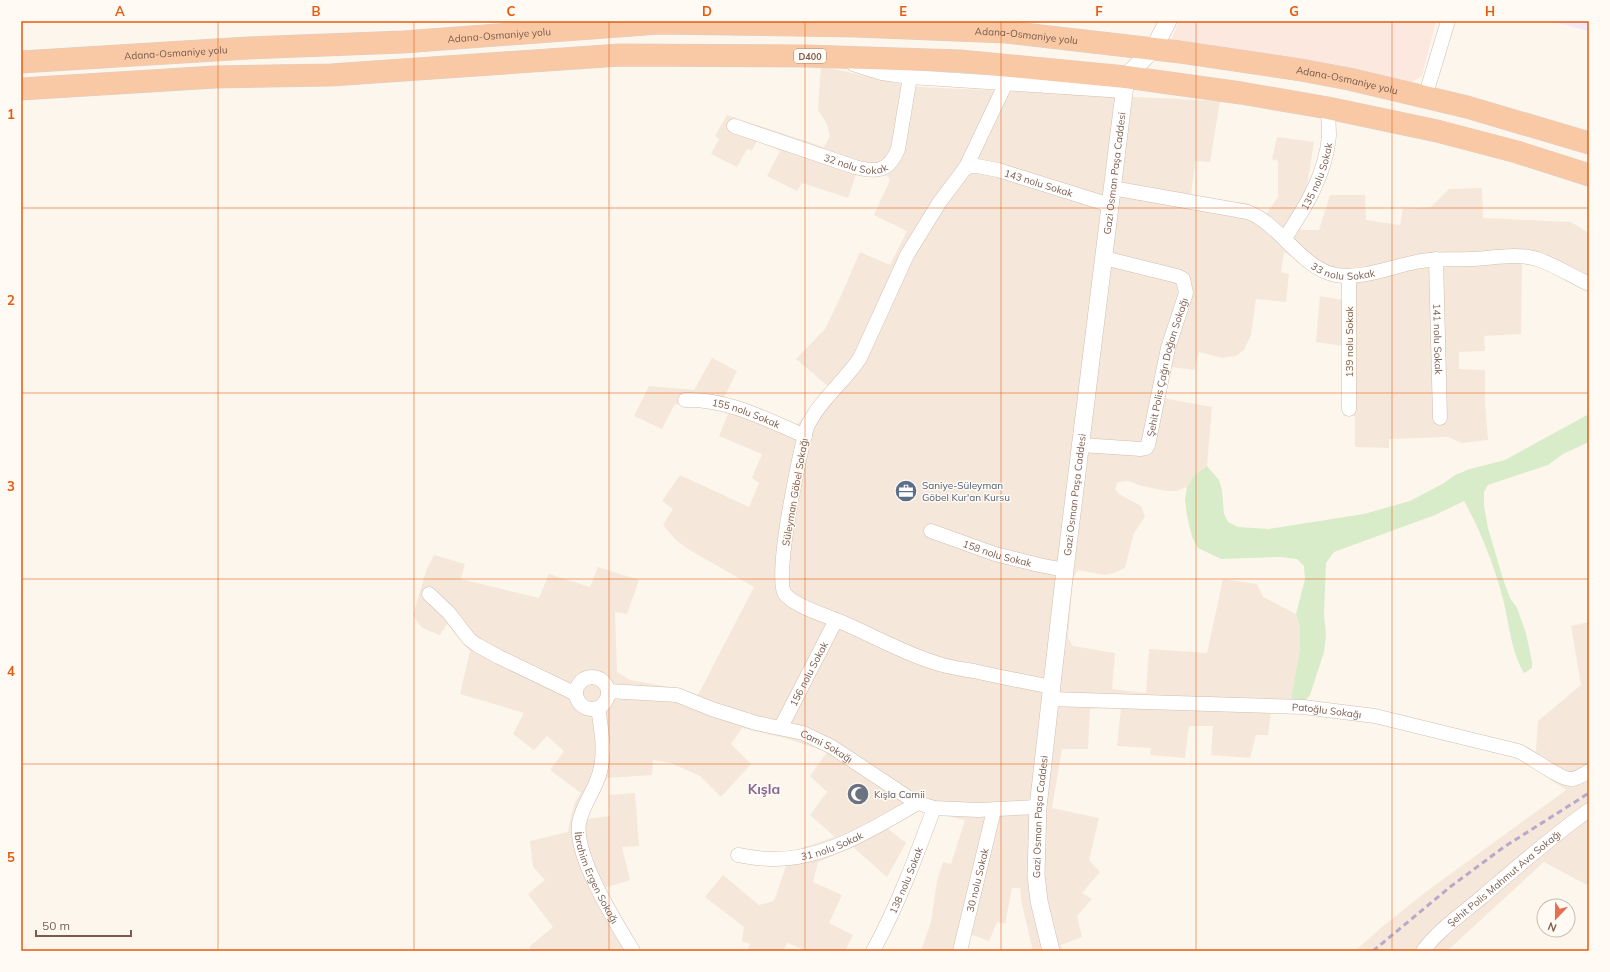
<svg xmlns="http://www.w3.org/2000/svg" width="1610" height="972" viewBox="0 0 1610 972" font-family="Mulish,sans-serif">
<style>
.residential{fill:#f5e8da}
.commercial{fill:#fde8e0}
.education{fill:#f3e8fa}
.green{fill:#d8ecc9}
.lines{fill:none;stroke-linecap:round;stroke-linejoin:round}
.minor-casing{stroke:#d1beb0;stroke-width:15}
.tertiary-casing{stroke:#d1beb0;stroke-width:18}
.trunk-casing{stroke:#dad1cd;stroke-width:23}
.minor{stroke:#fff;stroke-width:14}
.tertiary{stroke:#fff;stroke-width:17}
.trunk{stroke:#f9c8a4;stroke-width:22}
.rail{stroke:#b9a8c9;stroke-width:3;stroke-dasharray:6 4;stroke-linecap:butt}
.grid{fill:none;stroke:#e8590c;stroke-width:1;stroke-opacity:0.55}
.labels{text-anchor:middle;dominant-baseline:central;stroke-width:3;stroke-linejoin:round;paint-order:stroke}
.shield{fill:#fffaf3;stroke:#a28b7f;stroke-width:1}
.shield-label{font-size:9px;font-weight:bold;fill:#7a5c4d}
.street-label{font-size:10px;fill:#7a5c4d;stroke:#fffaf3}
.service-label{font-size:10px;fill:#4e5e75;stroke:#fffaf3;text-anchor:start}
.worship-label{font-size:10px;fill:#5b616d;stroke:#fffaf3;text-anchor:start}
.district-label{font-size:14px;font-weight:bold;fill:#846695;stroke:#fffaf3}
.neatline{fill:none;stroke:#e8590c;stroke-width:1.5}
.grid-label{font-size:13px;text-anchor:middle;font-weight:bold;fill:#e8590c}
</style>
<rect width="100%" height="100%" fill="#fdf6ec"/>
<g class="residential">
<path d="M 821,66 L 895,83 L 921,87 L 1220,101 L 1210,162 L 1195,161 L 1191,196 L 1246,203 L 1267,213 L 1278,197 L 1278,161 L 1272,159 L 1277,137 L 1314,142 L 1300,230 L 1319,230 L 1330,195 L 1365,195 L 1366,220 L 1400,225 L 1403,209 L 1431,207 L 1449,189 L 1482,188 L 1483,218 L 1571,222 L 1589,233 L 1589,289 L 1538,266 L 1522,263 L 1521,334 L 1484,336 L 1485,351 L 1459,352 L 1459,369 L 1485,370 L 1485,404 L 1488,440 L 1462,443 L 1448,437 L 1389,439 L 1389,448 L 1355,447 L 1355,416 L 1344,416 L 1342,346 L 1316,342 L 1320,296 L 1343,300 L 1343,281 L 1315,272 L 1284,252 L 1281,272 L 1289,274 L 1286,302 L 1256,299 L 1251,335 L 1244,350 L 1236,356 L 1222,358 L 1199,352 L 1194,370 L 1171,367 L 1163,398 L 1212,407 L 1207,466 L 1194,475 L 1187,487 L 1176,491 L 1167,491 L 1142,486 L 1128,481 L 1118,482 L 1115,489 L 1119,494 L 1141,506 L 1145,517 L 1134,533 L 1125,568 L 1114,573 L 1104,575 L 1078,570 L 1073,578 L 1068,638 L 1073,646 L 1115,653 L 1112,689 L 1146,693 L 1149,649 L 1207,653 L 1223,579 L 1257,584 L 1263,597 L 1296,614 L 1300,627 L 1300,650 L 1296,675 L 1288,712 L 1271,711 L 1268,735 L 1256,735 L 1250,758 L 1211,755 L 1213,726 L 1189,726 L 1185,758 L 1150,755 L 1151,748 L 1117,746 L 1121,708 L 1090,709 L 1088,749 L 1062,749 L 1052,808 L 1099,818 L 1089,860 L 1100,872 L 1082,893 L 1092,899 L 1077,916 L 1082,937 L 1061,945 L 1062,951 L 1033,951 L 1022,905 L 1020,888 L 1012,888 L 1005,924 L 997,922 L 989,941 L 970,934 L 965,951 L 921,951 L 931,922 L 937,881 L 943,862 L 951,864 L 965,820 L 915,809 L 887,828 L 906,843 L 887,877 L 853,847 L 818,862 L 813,882 L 842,895 L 829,923 L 853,935 L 845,951 L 807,951 L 787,943 L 783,951 L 747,951 L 750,944 L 742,941 L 744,927 L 705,897 L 723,875 L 759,905 L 774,901 L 787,863 L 795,850 L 835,837 L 810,815 L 827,792 L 810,776 L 827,752 L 788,739 L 742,728 L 731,744 L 751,764 L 721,797 L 700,776 L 671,763 L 653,760 L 652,775 L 607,778 L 586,819 L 610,816 L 609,795 L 635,793 L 639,846 L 622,847 L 630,880 L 604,888 L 640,951 L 532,951 L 529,947 L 553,927 L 528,894 L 545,880 L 533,867 L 530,841 L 568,832 L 571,816 L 575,802 L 581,793 L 550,770 L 564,751 L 547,736 L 534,750 L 513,734 L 524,713 L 460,694 L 470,651 L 447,624 L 440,635 L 422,628 L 413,615 L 426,571 L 434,555 L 465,564 L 461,579 L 539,598 L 549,574 L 590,587 L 598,567 L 639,580 L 627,614 L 615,612 L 617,672 L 630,680 L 681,689 L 698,695 L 754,587 L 688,549 L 676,540 L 663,525 L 673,509 L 662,501 L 680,475 L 749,507 L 759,483 L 752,478 L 762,454 L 719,436 L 728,414 L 707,407 L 675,404 L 662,429 L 634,416 L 649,386 L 694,390 L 712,358 L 737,371 L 724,398 L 796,426 L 829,387 L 796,359 L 825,329 L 840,298 L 860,252 L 890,265 L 907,231 L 874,215 L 890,180 L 886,174 L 857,172 L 848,198 L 802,183 L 797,191 L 767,176 L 780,151 L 758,140 L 752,150 L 747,149 L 737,167 L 711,154 L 719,139 L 715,136 L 727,115 L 824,147 L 830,136 L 826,122 L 818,110 Z"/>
<path d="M 1589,622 L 1589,886 L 1544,862 L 1447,951 L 1355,951 L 1382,927 L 1427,891 L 1566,790 L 1530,766 L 1536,750 L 1538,721 L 1581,685 L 1571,626 Z"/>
</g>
<path class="commercial" d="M 1179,21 L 1436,21 L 1422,76 L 1408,84 L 1171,41 Z"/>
<path class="education" d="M 1551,21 L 1589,21 L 1589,31 Z"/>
<path class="green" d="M 1589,414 L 1589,442 L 1563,454 L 1548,465 L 1488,485 L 1484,492 L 1484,506 L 1488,528 L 1503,579 L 1510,598 L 1517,608 L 1526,633 L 1532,662 L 1532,668 L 1524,673 C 1511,650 1510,629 1504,603 C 1496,570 1481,531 1464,501 L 1435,515 L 1334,552 L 1326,563 L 1324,614 L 1326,635 L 1324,652 L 1310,695 L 1305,701 L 1299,701 L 1291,699 L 1300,650 L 1300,627 L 1296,614 L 1305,579 L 1304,566 L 1297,559 L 1280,557 L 1221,559 L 1198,548 L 1192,537 L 1187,516 L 1185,500 L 1187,487 L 1194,475 L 1207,466 L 1219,480 L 1222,491 L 1224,514 L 1228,522 L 1238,527 L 1268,529 L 1364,514 L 1410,501 L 1444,483 L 1455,475 L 1470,469 L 1505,460 Z"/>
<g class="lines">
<g class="minor-casing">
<g id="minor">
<path d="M 853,64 L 882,73 L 910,77 L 1124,91"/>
<path d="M 1014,66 L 966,167 L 939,203 L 907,255 L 860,358 C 844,382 819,401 807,427 C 800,451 773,578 785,594 C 793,605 826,616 839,621 C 870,634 901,652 933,662 C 946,667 961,669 974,671 C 1000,677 1026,682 1052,687"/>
<path d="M 1425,97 L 1448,21"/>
<path id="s1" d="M 734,126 L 855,167 C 878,173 889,171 898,149 L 910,77"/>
<path id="s2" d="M 966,167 L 977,166 L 998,170 L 1110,205"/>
<path id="s3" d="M 1112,188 L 1248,212 C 1281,225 1302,269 1336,275 C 1363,279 1390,267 1416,262 C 1433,258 1450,260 1468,259 C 1491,259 1514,252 1537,259 C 1555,265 1572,276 1589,284"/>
<path id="s4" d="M 1285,238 C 1305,208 1326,174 1329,136 C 1329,127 1328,117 1328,108"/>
<path id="s5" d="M 1436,259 L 1440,418"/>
<path d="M 1349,276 L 1349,409"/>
<path id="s6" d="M 685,400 C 727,398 767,420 805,436"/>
<path id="s7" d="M 1081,445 L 1141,449 L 1146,448 L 1148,445 L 1168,348 L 1186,293 L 1183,279 L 1177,276 L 1104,258"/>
<path id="s8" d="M 931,531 L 995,554 L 1039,565 L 1065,570"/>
<path d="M 429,594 L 449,613 L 469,639 L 477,645 L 499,657 L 576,694"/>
<circle cx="592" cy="693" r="16"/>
<path id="s9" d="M 608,691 L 677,695 L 712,709 L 756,723 L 803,733 L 832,747 L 909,798 L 924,805 L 934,808 L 978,810 L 1038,807"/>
<path id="s10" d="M 1050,699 L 1303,707 L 1375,716 L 1518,751 C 1530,756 1561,780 1571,779 C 1577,779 1584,774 1589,771"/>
<path id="s11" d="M 598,708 C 602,733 607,759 596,783 C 590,797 582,808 579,823 C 574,856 615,921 633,951"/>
<path id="s12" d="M 781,727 L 836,620"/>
<path id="s13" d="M 738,855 C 749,857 760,859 771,859 C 825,860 872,829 918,803"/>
<path id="s14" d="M 873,951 C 898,905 916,857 934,808"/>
<path id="s15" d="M 960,951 L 994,810"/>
<path id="s16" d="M 1423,951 C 1438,930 1462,914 1482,897 C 1517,867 1551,837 1589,810"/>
</g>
</g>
<g class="tertiary-casing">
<g id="tertiary">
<path id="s17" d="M 1051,951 L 1039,901 L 1036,875 L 1038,807 L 1065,570 L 1126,77 L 1154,48 L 1168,21"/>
</g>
</g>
<g class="trunk-casing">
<g id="trunk">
<path id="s18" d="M 21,62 L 248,48 L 403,42 L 659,23 L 856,26 L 1006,32 L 1180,52 L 1301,70 L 1349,79 L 1467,107 L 1589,143"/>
<path d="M 21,89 L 215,77 L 331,75 L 620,55 L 807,56 L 960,61 L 1126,77 L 1241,93 L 1328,108 L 1437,131 L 1517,152 L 1589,175"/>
</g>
</g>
<use href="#minor" class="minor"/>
<use href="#tertiary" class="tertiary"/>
<use href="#trunk" class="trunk"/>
<path class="rail" d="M 1373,951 L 1450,887 L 1504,847 L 1589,793"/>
</g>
<path class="grid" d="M 218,21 L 218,951M 414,21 L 414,951M 609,21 L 609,951M 805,21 L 805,951M 1001,21 L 1001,951M 1196,21 L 1196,951M 1392,21 L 1392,951M 21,208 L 1589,208M 21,393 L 1589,393M 21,579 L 1589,579M 21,764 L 1589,764"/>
<defs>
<g id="office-disc" transform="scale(1.15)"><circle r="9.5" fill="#5c6f8a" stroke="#fffaf3"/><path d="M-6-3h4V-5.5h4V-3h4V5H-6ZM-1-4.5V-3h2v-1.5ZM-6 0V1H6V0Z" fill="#fff"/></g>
<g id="mosque-disc" transform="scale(1.15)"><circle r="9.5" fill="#6b7280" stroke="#fffaf3"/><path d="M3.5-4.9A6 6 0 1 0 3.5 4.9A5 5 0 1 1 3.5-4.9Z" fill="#fff"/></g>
</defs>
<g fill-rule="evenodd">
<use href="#office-disc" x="906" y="491"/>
<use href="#mosque-disc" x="858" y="794"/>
</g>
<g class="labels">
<rect class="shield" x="794" y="49" width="32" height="14" rx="3"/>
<g class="shield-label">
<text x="810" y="56">D400</text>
</g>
<g class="street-label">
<text stroke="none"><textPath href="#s18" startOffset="479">Adana-Osmaniye yolu</textPath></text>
<text stroke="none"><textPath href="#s18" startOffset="1007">Adana-Osmaniye yolu</textPath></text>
<text stroke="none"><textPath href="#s18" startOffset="155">Adana-Osmaniye yolu</textPath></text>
<text stroke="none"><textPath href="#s18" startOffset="1331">Adana-Osmaniye yolu</textPath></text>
<text stroke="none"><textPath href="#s1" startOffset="128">32 nolu Sokak</textPath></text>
<text stroke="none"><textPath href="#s17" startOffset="784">Gazi Osman Paşa Caddesi</textPath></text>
<text stroke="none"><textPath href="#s4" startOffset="70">135 nolu Sokak</textPath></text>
<text stroke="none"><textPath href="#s2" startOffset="75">143 nolu Sokak</textPath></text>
<text stroke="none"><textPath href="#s3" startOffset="254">33 nolu Sokak</textPath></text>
<text stroke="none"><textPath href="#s5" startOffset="80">141 nolu Sokak</textPath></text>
<text transform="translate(1349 342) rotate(-90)">139 nolu Sokak</text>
<text stroke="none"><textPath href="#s7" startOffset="149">Şehit Polis Çağrı Doğan Sokağı</textPath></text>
<text stroke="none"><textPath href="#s6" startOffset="63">155 nolu Sokak</textPath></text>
<text transform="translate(795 492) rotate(-80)">Süleyman Göbel Sokağı</text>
<text stroke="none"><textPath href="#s17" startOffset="460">Gazi Osman Paşa Caddesi</textPath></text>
<text stroke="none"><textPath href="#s8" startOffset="70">158 nolu Sokak</textPath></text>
<text stroke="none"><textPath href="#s12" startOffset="60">156 nolu Sokak</textPath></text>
<text stroke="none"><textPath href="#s10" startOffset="277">Patoğlu Sokağı</textPath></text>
<text stroke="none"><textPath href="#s9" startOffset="228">Cami Sokağı</textPath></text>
<text stroke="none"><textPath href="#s17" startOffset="136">Gazi Osman Paşa Caddesi</textPath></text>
<text stroke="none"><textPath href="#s13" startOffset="96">31 nolu Sokak</textPath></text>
<text stroke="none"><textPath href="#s11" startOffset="178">İbrahim Ergen Sokağı</textPath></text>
<text stroke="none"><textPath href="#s16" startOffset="109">Şehit Polis Mahmut Ava Sokağı</textPath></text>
<text stroke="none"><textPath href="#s14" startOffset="78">138 nolu Sokak</textPath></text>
<text stroke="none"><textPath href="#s15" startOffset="73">30 nolu Sokak</textPath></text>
</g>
<g class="service-label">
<text x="922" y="485">Saniye-Süleyman<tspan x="922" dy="12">Göbel Kur'an Kursu</tspan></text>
</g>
<g class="worship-label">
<text x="874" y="794">Kışla Camii</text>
</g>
<g class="district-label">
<text x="764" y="789">Kışla</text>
</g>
</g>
<rect width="1610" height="972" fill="none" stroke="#fffaf3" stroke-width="44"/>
<g transform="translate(1556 918) rotate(202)"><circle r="19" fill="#fffaf3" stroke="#cabbb1"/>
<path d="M0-3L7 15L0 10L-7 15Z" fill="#e76f51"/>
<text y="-6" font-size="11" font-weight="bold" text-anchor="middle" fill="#7a5c4d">N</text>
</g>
<path d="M36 930v6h95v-6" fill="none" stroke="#7a5c4d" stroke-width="2"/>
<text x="42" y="930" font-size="12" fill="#7a5c4d" stroke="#fffaf3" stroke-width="3" paint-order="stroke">50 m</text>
<rect x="22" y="22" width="1566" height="928" class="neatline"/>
<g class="grid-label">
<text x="120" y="16">A</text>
<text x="316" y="16">B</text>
<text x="511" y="16">C</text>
<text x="707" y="16">D</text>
<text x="903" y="16">E</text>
<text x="1099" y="16">F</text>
<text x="1294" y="16">G</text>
<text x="1490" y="16">H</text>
<text x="11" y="119">1</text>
<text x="11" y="305">2</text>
<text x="11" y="491">3</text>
<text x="11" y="676">4</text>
<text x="11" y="862">5</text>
</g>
</svg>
